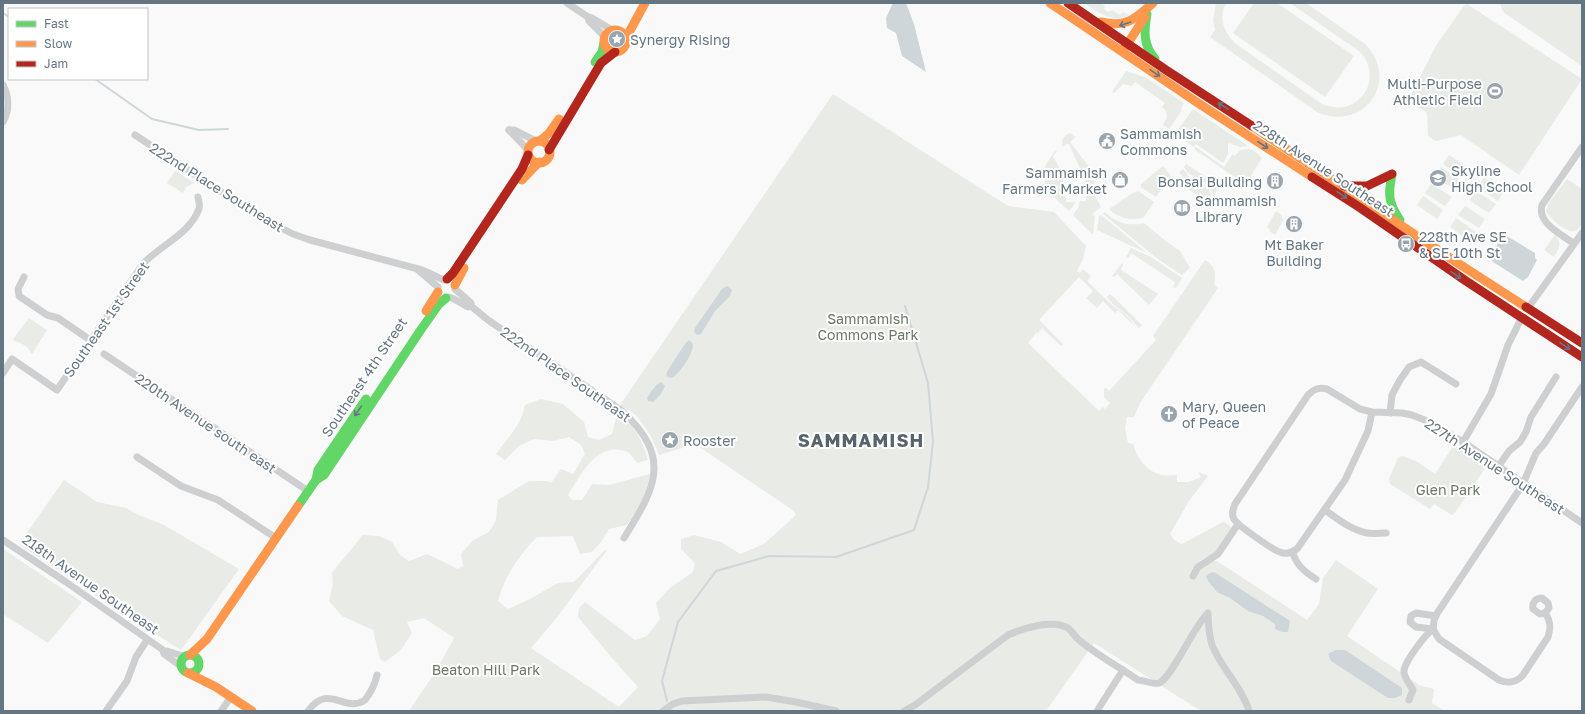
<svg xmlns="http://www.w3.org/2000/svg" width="1585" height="714" viewBox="0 0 1585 714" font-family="'Golos Text',sans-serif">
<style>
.green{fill:#e8ebe6}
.water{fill:#ced6d9}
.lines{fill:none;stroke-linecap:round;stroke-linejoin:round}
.stream{stroke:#ced6d9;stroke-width:2}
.street{stroke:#cecfd0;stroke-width:7}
.fast{stroke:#63d668;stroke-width:9}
.slow{stroke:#ff974d;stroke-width:9}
.jam{stroke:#b3261e;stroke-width:9}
.oneway{stroke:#657683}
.labels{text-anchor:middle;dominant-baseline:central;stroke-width:4;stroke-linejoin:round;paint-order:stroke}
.poi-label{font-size:14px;fill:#657683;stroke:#fff;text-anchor:start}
.street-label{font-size:14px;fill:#657683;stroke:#fff}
.park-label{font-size:14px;fill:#687a64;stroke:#fff}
.district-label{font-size:18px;font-weight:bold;letter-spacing:1px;fill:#57646e;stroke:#fff}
</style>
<rect width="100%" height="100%" fill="#f9f9f9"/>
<g class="green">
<path d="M 1084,3 L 1101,3 L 1105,6 L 1104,9 L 1108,12 L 1112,10 L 1120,15 L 1123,12 L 1129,15 C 1113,24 1098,12 1084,3 Z"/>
<path d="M 1216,3 L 1226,3 C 1218,18 1224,33 1236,44 L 1322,104 C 1335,109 1346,109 1357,101 C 1371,91 1374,71 1364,57 C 1359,49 1348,44 1340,38 C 1323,26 1307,15 1290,3 L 1306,3 L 1365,44 C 1401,80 1364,133 1317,112 L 1210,37 L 1215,30 L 1213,21 Z"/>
<path d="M 1254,3 L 1277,3 L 1354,56 L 1325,97 L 1233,33 Z"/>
<path d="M 1500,3 L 1582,3 L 1582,66 L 1503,12 Z"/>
<path d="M 1467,4 L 1582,79 L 1519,175 L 1461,135 L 1436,141 L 1428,136 L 1427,113 L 1408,100 L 1437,44 L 1464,6 Z"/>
<path d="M 1126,71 L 1147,78 L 1184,103 L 1181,109 L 1182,110 L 1169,129 L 1163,125 L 1167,117 L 1166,111 L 1162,107 L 1165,103 L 1135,82 L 1132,86 L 1123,84 L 1114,93 L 1112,92 Z"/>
<path d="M 833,94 L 1008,206 L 1054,212 L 1086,246 L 1083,259 L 1077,271 L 1080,273 L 1083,269 L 1091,276 L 1087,281 L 1113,306 L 1125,314 L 1138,329 L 1118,310 L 1115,313 L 1103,301 L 1097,308 L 1086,298 L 1093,291 L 1079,277 L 1039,320 L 1063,344 L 1061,346 L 1042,328 L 1038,333 L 1036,333 L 1028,343 L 1099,411 L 1103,407 L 1105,409 L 1110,403 L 1104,397 L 1104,389 L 1106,388 L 1109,391 L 1156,340 L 1153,336 L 1205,260 C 1216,266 1216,274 1214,284 L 1218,288 L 1140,403 L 1134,417 L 1127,417 L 1125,429 L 1128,443 L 1133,444 C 1137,458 1146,471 1161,475 C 1166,476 1172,475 1177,475 L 1177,482 L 1189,482 L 1201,477 L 1198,472 L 1208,476 L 1189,501 L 1170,534 L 1174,540 L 1182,544 L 1223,522 L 1228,524 L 1232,529 L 1216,552 L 1199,561 L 1217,561 L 1307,620 L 1319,604 L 1323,578 L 1336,560 L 1378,589 L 1347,636 L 1419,685 L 1434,689 L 1432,703 L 1445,711 L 1201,711 L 1094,643 L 1046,711 L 409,711 L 436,671 L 454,638 L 424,618 L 407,622 L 412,633 L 401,650 L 385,662 L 380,659 L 373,630 L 342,616 L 329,601 L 333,584 L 332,573 C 341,560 353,549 362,535 L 379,536 L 392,542 L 400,555 L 409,561 L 427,554 L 458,569 L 463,566 L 461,554 L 472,541 L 489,532 L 496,520 L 498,500 L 529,481 L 546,481 L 551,483 L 561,469 L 573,474 L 585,454 L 581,445 L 569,437 L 553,441 L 534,439 L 519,446 L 505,460 L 496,454 C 507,439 522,424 525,405 L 541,399 L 563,404 L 584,422 L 588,437 L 599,440 L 612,434 L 616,418 L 624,417 C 637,432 643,441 648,460 L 637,463 C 635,460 632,456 629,453 C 627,451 624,451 621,450 C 594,445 580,477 568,495 L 572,500 L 582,500 L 592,484 L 609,485 L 650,474 C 647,493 638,509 627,525 L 609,529 L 601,542 L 592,552 L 580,554 L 573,536 L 537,537 C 520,554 504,577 498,601 L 508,609 L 528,600 L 558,583 L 574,582 L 605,550 L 607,550 L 558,616 L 531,648 L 619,707 L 638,687 L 612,658 L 578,617 L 579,608 L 585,602 L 635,640 L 647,636 L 660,619 L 656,603 L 670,588 L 693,572 L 695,563 L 681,549 L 681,539 L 694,535 L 721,542 L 740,554 L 764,544 L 796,515 L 794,511 L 695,444 L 659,455 L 651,436 L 636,415 L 620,405 Z"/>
<path d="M 1193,109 L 1248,146 L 1240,147 L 1229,143 L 1228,145 L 1228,154 L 1223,163 L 1196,144 L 1194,147 L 1175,134 Z"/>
<path d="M 1070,133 L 1076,137 L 1070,142 L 1090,168 L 1082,173 L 1069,144 L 1066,144 L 1063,147 C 1060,141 1064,135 1070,133 Z"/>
<path d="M 1196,147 L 1224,167 L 1233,154 L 1235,156 L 1240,150 C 1254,148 1253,150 1262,158 L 1249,179 L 1242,181 L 1242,179 L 1240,177 L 1239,180 L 1194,149 Z"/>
<path d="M 1058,150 L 1053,156 L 1062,173 L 1066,202 L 1075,202 L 1074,205 L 1069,211 C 1058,201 1040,186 1044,170 C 1046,163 1051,157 1055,151 Z"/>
<path d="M 1449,155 L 1469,168 L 1463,178 L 1443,164 Z"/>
<path d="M 1186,164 L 1220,186 L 1214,194 L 1206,184 L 1188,173 L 1184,167 Z"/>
<path d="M 1163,166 L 1171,176 L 1156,197 L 1141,187 L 1141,184 Z"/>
<path d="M 1441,167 L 1461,181 L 1455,190 L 1435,177 Z"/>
<path d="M 1183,169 L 1190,178 L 1196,181 L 1195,184 L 1197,187 L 1200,187 L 1203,184 L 1209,189 L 1212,196 L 1211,199 L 1209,198 L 1207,201 L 1203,199 L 1179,183 L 1183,176 L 1179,173 Z"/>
<path d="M 175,171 L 194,183 L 186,187 L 183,193 L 167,183 Z"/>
<path d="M 1085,178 L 1094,178 L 1095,196 L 1101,207 L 1092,214 L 1095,217 L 1093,235 L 1073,215 L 1078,208 L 1080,201 L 1086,201 Z"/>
<path d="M 1484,178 L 1504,191 L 1498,201 L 1478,187 Z"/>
<path d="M 1567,179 L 1582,189 C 1582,198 1584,214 1582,222 C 1576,244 1553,221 1546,212 L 1548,204 Z"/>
<path d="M 1431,184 L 1452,197 L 1445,206 L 1425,193 Z"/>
<path d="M 1138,191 L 1154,202 L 1143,218 C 1131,221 1118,218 1109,209 L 1133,193 Z"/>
<path d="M 1476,191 L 1496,204 L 1489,213 L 1469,200 Z"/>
<path d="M 1423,196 L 1443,210 L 1437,219 L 1417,205 Z"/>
<path d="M 1465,206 L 1485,219 L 1479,228 L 1458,215 Z"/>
<path d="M 1276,211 L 1282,215 L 1281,217 L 1284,219 L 1275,235 L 1269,231 L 1270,229 L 1267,227 Z"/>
<path d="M 1105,212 C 1116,223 1130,227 1144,223 L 1167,242 L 1180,251 L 1190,268 L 1182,275 L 1159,260 L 1103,214 Z"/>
<path d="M 1101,215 L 1147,253 L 1097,230 L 1099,216 Z"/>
<path d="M 1456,218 L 1476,232 L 1470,241 L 1450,227 Z"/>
<path d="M 1555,235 C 1563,243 1559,249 1554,257 L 1544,250 Z"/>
<path d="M 1131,248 L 1151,257 L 1182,278 L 1176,288 L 1173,287 L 1175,282 L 1131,253 L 1128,258 L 1126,257 Z"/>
<path d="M 1122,263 L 1123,265 L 1121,270 L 1158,294 L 1149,305 L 1117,274 L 1114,277 L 1112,276 Z"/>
<path d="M 1110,294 L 1142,325 L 1139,328 L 1127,315 L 1113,304 L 1107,297 Z"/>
<path d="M 29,318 L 47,330 L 32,354 C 29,347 21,342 14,341 L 13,339 Z"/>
<path d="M 1454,445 L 1486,467 L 1454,514 L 1452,515 L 1434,504 L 1430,509 L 1390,484 L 1389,479 L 1398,458 L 1402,456 L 1416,461 L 1435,474 Z"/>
<path d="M 64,480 L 97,502 L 126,508 L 136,514 L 164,525 L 239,569 L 181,650 C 126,616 73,580 19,544 Z"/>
<path d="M 3,549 L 82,602 L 48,643 L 3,614 Z"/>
</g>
<g class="water">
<path d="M 893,3 L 906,3 L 914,24 L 926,72 L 902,56 L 896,33 L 887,28 L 886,18 Z"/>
<path d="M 1505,235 L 1535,253 L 1535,258 L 1537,260 L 1528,277 L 1523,281 L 1493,262 L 1489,258 L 1500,240 Z"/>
<path d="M 727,286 L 732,290 L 730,296 L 715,311 L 701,334 L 697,335 L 694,332 L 695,328 L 722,289 Z"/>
<path d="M 689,340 L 693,344 C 693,354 681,372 672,378 L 668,377 L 666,375 L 668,370 L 685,344 Z"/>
<path d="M 661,382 L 665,386 L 661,394 L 653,402 L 648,401 L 647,398 C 651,392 655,385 661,382 Z"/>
<path d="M 1214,572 L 1290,621 L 1288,632 L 1282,632 L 1275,629 L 1275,624 L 1263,616 L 1248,611 L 1230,598 L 1217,592 L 1208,581 L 1206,576 L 1210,573 Z"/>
<path d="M 1336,650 L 1345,650 L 1402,688 L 1402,695 L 1395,698 L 1388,698 L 1331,661 L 1328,654 Z"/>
</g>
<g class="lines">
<g class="stream">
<path d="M 3,13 L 9,17"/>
<path d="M 95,79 L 152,119 L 199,130 L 228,129"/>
<path d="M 667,701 L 662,681 L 678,622 L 716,571 L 769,556 L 836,557 L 914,530 L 928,487 L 933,442 L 928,383 L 905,306"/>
</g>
<g class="street">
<path d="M 567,3 L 588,17 L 592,18 L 612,30"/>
<path d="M 588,17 L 589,21 L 605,37"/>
<path d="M 3,85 C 9,96 10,110 3,122"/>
<path d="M 509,130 L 514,130 L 536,141"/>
<path d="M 509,130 L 528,150"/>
<path d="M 135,135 L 258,216 L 293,234 L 310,240 L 422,270 L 444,280"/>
<path d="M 1573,243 C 1561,234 1537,223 1542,205 L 1582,147"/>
<path d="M 417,269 L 438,287"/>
<path d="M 24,277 L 18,289 L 19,296 L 47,315 L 58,318 L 90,340"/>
<path d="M 455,289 L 471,303 L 471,306 L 488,320 L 622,411 C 673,458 655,488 624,538"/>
<path d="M 449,297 L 454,299 L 468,307 L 471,306"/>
<path d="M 1528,308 L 1582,233"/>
<path d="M 104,354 L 308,491"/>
<path d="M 3,373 L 12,359 L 57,390 L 143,264 C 160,245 189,235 199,209 C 200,206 199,201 198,197"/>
<path d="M 1372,412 L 1368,431 L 1345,480 L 1297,549 C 1292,552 1287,555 1280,552 C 1273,550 1237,525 1234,519 C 1231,514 1233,509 1235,504 L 1308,395 C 1314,389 1319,387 1327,389 L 1360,409 L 1372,412 L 1402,413 L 1412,415 L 1432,423 L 1463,442 L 1582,523"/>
<path d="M 1390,413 L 1392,395 L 1400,380 L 1409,367 L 1421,362 L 1456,384"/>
<path d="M 1463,442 L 1491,394 L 1508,345 L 1522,317"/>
<path d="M 137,457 L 181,486 L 218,500 L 276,538"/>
<path d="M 1498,467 L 1509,451 L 1520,442 L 1526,432 L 1531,417 L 1556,377"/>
<path d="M 1325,510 C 1338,519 1351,530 1367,533 C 1373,534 1380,533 1386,533"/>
<path d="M 3,540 L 66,582 L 163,650 L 164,654 L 182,667"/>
<path d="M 1293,552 C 1295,564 1306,573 1316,579"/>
<path d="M 1193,576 L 1198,567 L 1218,554 L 1238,524"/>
<path d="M 1433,629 L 1434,621 L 1436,615 L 1523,484 L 1536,453 L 1544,444 L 1582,387"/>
<path d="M 1433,629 L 1439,639 L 1499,680 C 1508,684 1517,682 1523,675 L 1548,637 C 1551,628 1551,621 1545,613 L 1549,608 L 1548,603 L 1542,598 C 1535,598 1532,603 1533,609 L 1540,614 L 1545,613"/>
<path d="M 1433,629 L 1416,627 L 1410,622 L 1411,616 L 1416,613 L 1436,616"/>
<path d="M 167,651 L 186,657"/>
<path d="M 1409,700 L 1413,690 C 1410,684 1403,677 1404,670 C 1406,660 1425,635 1433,629"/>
<path d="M 106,711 L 127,681 L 136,657 L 147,640"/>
<path d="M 221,711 L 231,697"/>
<path d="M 308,711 C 329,682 345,714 365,700 C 371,692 375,685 377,675"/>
<path d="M 663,711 L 673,704 L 682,701 L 766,697 L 796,702 L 836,711"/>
<path d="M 904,711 L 915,705 L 1008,635 C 1024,628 1052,619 1068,628 C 1072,631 1075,637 1079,640 C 1097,655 1119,667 1138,680 C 1145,680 1152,685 1159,683 C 1172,678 1193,627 1208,613 C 1208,624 1209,634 1212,645 C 1221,668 1242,687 1249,711"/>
<path d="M 1097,711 L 1123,670"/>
</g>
<g class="fast">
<path d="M 1147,14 C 1144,31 1143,45 1155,59"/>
<path d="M 595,62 L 602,52 L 604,43"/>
<path d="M 1392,174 C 1388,194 1388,203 1400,220"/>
<path d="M 316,480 L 318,470 L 366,399"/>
<path d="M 298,506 L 316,480 L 324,475 L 420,331 L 439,304 L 446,298"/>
<circle cx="190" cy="664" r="9"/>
</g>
<g class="slow">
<path d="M 1050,3 L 1198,103 L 1312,177"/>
<path d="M 1101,22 C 1126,28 1135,19 1153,3"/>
<circle cx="615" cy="41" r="11"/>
<path d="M 626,38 L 645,3"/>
<path d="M 1124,49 L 1145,17"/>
<path d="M 1252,126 L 1456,262 L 1526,307"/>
<path d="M 540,141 L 549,133 L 559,119"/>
<circle cx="539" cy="152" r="11"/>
<path d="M 522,180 L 539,162"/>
<path d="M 455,285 L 464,268"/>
<path d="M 426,311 L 438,292"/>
<path d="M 190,655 L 207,639 L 298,506"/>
<path d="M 188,673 L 216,687 L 252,711"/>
</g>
<g class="jam">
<path d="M 1068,3 L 1166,70 L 1252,126"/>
<path d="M 549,150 L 601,63 L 615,52"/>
<path d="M 1312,177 L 1359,207 L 1466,281 L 1582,357"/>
<path d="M 1344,186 L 1367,186 L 1392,174"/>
<path d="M 447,279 L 453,273 L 522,169 L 528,155"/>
<path d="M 1526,307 L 1582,343"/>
</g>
</g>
<defs><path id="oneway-shaft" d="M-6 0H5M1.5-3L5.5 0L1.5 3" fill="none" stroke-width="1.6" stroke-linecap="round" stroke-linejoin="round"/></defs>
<g class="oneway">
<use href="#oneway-shaft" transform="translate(1125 24) rotate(161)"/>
<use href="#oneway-shaft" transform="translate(1155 73) rotate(34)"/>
<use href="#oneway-shaft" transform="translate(1223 106) rotate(-147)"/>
<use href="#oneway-shaft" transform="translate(1263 145) rotate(33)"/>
<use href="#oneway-shaft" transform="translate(1342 195) rotate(34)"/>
<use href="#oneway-shaft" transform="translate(1456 275) rotate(35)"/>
<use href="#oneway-shaft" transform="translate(1565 346) rotate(34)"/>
<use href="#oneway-shaft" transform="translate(358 411) rotate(125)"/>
</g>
<defs>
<g id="sight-disc" transform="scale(0.9)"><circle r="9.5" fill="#99a4ac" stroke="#fff"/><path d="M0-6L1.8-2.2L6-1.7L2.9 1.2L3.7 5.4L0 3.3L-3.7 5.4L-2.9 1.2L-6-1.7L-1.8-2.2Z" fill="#fff"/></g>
<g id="stadium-disc" transform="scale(0.9)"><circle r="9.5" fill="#99a4ac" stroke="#fff"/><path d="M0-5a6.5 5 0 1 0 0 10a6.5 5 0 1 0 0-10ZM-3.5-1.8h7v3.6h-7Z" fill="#fff"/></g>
<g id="civic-disc" transform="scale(0.9)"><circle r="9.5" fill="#99a4ac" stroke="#fff"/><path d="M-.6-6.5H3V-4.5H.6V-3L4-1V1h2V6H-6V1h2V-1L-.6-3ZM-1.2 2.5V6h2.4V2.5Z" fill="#fff"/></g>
<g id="school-disc" transform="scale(0.9)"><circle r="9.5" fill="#99a4ac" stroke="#fff"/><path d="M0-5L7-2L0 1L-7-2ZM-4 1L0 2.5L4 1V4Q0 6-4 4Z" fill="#fff"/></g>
<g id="shop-disc" transform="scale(0.9)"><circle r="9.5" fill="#99a4ac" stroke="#fff"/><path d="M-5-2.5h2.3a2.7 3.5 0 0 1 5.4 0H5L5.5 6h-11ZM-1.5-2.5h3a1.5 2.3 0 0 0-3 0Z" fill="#fff"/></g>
<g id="building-disc" transform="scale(0.9)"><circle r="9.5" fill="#99a4ac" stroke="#fff"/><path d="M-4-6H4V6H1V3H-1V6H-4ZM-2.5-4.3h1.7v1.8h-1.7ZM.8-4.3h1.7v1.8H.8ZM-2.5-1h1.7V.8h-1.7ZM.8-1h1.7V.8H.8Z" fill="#fff"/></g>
<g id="library-disc" transform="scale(0.9)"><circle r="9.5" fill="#99a4ac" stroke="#fff"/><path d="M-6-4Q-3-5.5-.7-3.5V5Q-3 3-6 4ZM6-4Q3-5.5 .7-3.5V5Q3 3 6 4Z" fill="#fff"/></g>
<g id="bus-disc" transform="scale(0.9)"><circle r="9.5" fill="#99a4ac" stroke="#fff"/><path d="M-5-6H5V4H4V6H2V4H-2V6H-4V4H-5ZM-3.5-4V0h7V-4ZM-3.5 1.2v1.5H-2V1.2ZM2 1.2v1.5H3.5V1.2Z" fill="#fff"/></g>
<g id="church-disc" transform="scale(0.9)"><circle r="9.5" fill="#99a4ac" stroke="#fff"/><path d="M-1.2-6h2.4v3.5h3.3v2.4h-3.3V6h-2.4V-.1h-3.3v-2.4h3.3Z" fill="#fff"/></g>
</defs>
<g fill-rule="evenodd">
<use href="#sight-disc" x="617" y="39"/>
<use href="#stadium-disc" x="1495" y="91"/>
<use href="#civic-disc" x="1107" y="141"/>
<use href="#school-disc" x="1438" y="178"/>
<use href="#shop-disc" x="1120" y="180"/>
<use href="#building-disc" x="1275" y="181"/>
<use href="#library-disc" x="1182" y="208"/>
<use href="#building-disc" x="1294" y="224"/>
<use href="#bus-disc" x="1406" y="244"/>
<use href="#church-disc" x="1169" y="414"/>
<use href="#sight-disc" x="670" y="440"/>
</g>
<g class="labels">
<g class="poi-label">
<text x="630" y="39">Synergy Rising</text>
<text x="1482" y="83" text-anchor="end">Multi-Purpose<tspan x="1482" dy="16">Athletic Field</tspan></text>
<text x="1120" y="133">Sammamish<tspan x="1120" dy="16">Commons</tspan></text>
<text x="1451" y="170">Skyline<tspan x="1451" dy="16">High School</tspan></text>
<text x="1107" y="172" text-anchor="end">Sammamish<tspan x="1107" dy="16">Farmers Market</tspan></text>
<text x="1262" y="181" text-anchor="end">Bonsai Building</text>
<text x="1195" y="200">Sammamish<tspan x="1195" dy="16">Library</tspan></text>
<text x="1419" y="236">228th Ave SE<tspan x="1419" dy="16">&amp; SE 10th St</tspan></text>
<text x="1294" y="244" text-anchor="middle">Mt Baker<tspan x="1294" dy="16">Building</tspan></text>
<text x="1182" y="406">Mary, Queen<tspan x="1182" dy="16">of Peace</tspan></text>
<text x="683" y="440">Rooster</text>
</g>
<g class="street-label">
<text transform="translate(1324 168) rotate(33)">228th Avenue Southeast</text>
<text transform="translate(217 187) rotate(32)">222nd Place Southeast</text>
<text transform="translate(106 319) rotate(-55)">Southeast 1st Street</text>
<text transform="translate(566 374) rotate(35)">222nd Place Southeast</text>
<text transform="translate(364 377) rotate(-56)">Southeast 4th Street</text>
<text transform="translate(206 423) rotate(34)">220th Avenue south east</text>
<text transform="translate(1495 466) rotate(33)">227th Avenue Southeast</text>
<text transform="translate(91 584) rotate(35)">218th Avenue Southeast</text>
</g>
<g class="park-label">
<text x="868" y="318">Sammamish<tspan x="868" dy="16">Commons Park</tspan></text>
<text x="1448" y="489">Glen Park</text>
<text x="486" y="669">Beaton Hill Park</text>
</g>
<g class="district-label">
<text x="861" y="440">SAMMAMISH</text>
</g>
</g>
<rect width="1585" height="714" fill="none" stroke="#657683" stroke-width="8"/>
<rect x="8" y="8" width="140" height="72" fill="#ffffff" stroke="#c1c8cd"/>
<rect x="16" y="21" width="20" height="6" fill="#63d668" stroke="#c1c8cd"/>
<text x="44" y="28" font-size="12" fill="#657683">Fast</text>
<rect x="16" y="41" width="20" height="6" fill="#ff974d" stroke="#c1c8cd"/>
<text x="44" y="48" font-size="12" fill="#657683">Slow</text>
<rect x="16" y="61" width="20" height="6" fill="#b3261e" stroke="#c1c8cd"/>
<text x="44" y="68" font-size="12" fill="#657683">Jam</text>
</svg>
